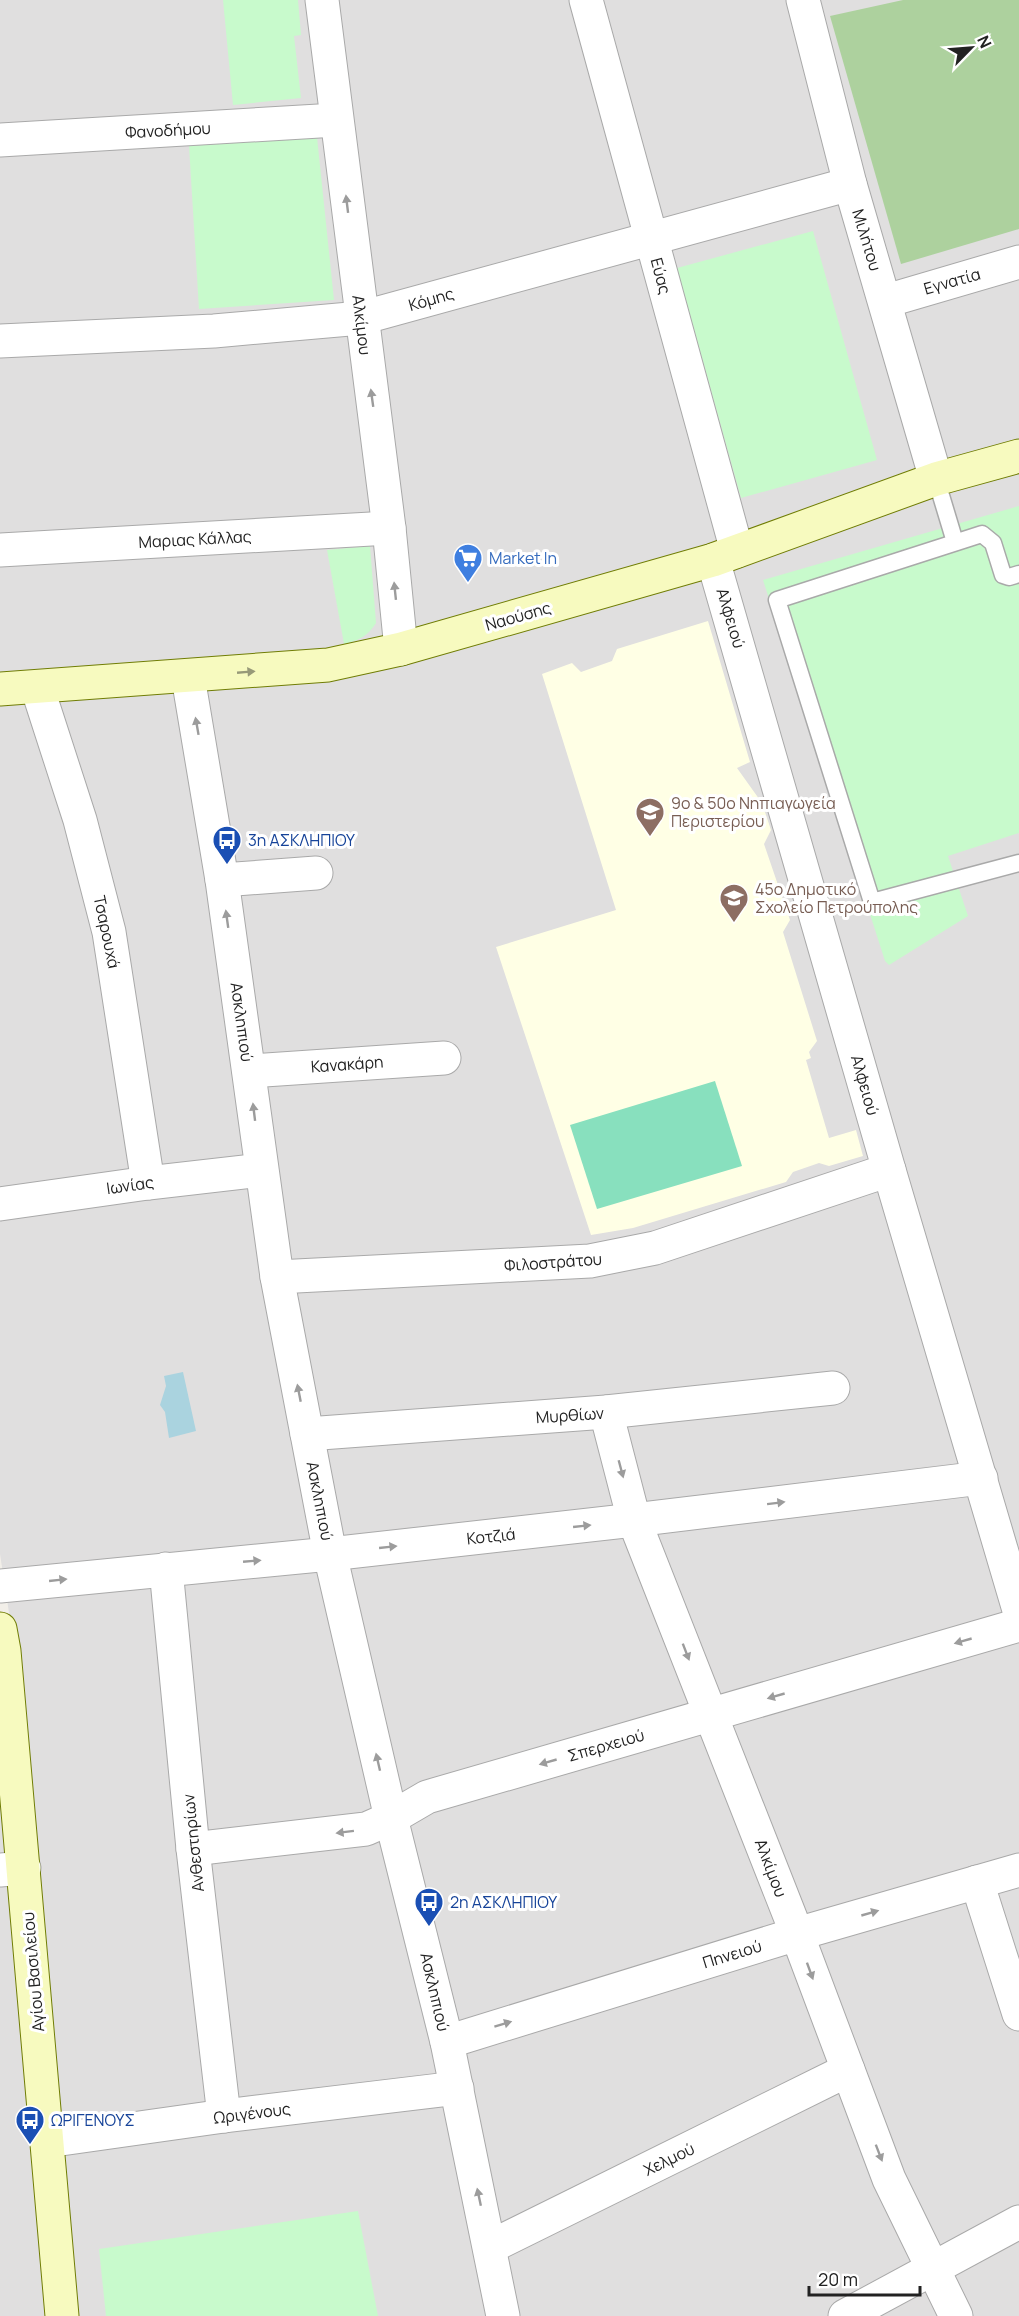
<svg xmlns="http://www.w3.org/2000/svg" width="1019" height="2316" viewBox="0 0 1019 2316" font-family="Manrope,sans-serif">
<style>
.residential{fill:#e0dfdf}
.education{fill:#ffffe5}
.forest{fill:#add19e}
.park{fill:#c8facc}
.pitch{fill:#88e0be}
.water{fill:#aad3df}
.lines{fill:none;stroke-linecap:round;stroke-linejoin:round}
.lane-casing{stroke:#a9a9a9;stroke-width:19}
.street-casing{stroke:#a9a9a9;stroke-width:35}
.secondary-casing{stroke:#707d05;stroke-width:35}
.lane{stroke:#fff;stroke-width:16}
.street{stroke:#fff;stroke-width:33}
.secondary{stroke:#f7fabf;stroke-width:33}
.oneway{fill:#9c9c9c}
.oneway2{fill:#979978}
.labels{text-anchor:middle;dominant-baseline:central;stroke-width:6;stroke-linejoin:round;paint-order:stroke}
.street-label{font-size:16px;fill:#222;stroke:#fff}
.shop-label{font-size:16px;fill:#366cbe;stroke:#fff;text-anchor:start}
.education-label{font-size:16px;fill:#785e54;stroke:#fff;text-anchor:start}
.transit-label{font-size:16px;fill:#164399;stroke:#fff;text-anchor:start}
</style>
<rect width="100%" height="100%" fill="#f2efe9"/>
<g class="residential">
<path d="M 0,0 L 1019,0 L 1019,2316 L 69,2316 L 17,1665 L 0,1554 Z"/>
<path d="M 0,1752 L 50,2316 L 0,2316 Z"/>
</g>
<path class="education" d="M 708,621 L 750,762 L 737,768 L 762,803 L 771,830 L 764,844 L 790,920 L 783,932 L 817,1041 L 809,1052 L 811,1058 L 806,1060 L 829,1138 L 856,1130 L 863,1156 L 829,1166 L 819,1163 L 793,1172 L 786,1182 L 633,1228 L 591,1235 L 496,947 L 616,910 L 542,674 L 572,663 L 581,672 L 612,661 L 617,649 Z"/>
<path class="forest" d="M 903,0 L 1019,0 L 1019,229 L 901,264 L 830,16 Z"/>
<g class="park">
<path d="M 223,0 L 298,0 L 301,35 L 294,36 L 301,98 L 233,105 Z"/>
<path d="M 317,137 L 334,300 L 199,309 L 189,146 Z"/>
<path d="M 813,231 L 877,460 L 741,498 L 677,268 Z"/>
<path d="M 1019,506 L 1019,833 L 948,856 L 968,916 L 889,965 L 885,961 L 763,580 Z"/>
<path d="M 370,546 L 376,623 C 367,637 359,640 344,644 L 327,550 Z"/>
<path d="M 358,2211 L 378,2316 L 106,2316 L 99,2249 Z"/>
</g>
<path class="pitch" d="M 715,1081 L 742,1166 L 597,1209 L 570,1125 Z"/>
<path class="water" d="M 183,1372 L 196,1431 L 169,1438 L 165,1412 L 160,1405 L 166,1386 L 164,1376 Z"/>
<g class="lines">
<g class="lane-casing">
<g id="lane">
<path d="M 936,479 L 955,542"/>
<path d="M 1019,574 L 1009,577 L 1003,575 L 993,543 L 982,534 L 777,600 L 872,902 L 1019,863"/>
</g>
</g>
<g class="street-casing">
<g id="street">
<path d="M 322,0 L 389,528 L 401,649"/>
<path d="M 586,0 L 737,551"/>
<path d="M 803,0 L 850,184 L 936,479"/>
<path d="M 0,140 L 336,120"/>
<path d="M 886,301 L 1019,262"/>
<path d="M 0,341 L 214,331 L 361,318 L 850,184"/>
<path d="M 0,550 L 389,528"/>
<path d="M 713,560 L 889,1170 L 1019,1610"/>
<path d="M 188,677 L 222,880 L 277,1277 L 307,1434 L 330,1554 L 391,1818 L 447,2042 L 503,2316"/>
<path d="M 37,687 L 80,820 L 109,932 L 148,1183"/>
<path d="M 222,880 L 316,873"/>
<path d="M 249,1071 L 444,1058"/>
<path d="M 0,1204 L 148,1183 L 261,1170"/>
<path d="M 277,1277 L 590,1261 L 655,1248 L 889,1170"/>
<path d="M 606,1412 L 634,1520 L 797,1934 L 889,2179 L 956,2316"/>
<path d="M 307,1434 L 606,1412 L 833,1388"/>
<path d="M 166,1569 L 193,1849 L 224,2116"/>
<path d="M 0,1586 L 330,1554 L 634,1520 L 981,1478"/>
<path d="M 193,1849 L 366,1829 L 391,1818 L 427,1797 L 1019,1625"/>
<path d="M 0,1870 L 24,1868"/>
<path d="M 977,1882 L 1019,2014"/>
<path d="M 447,2042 L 797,1934 L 1019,1870"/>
<path d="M 47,2141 L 224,2116 L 457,2088"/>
<path d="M 490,2247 L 848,2070"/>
<path d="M 845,2316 L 1019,2222"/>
</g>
</g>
<g class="secondary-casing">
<g id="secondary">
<path d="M 0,689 L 328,665 L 401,649 L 713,560 L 936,479 L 1019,456"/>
<path d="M 0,1629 L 4,1651 L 62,2316"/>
</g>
</g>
<use href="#lane" class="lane"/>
<use href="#street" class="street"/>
<use href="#secondary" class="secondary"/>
</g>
<defs><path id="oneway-solid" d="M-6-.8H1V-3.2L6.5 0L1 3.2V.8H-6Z" transform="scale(1.5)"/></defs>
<g class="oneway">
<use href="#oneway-solid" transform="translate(347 204) rotate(-97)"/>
<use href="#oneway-solid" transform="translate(372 398) rotate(-98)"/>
<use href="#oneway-solid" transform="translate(395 591) rotate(-96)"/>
<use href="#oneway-solid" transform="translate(197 726) rotate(-100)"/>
<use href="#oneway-solid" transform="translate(227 919) rotate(-98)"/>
<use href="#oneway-solid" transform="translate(254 1112) rotate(-97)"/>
<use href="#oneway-solid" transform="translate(299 1393) rotate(-101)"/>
<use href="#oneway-solid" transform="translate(621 1469) rotate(75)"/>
<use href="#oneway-solid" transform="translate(776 1503) rotate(-7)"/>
<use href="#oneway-solid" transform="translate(582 1526) rotate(-6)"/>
<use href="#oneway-solid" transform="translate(388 1547) rotate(-6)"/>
<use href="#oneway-solid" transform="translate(252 1561) rotate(-5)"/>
<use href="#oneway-solid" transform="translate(58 1580) rotate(-6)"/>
<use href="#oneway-solid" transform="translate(963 1641) rotate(164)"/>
<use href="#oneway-solid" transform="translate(686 1652) rotate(69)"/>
<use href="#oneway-solid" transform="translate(776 1696) rotate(164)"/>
<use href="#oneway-solid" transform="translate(378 1762) rotate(-103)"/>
<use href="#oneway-solid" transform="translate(548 1762) rotate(164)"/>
<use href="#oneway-solid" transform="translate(345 1832) rotate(173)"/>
<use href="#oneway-solid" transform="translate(870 1913) rotate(-16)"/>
<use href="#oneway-solid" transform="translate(810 1971) rotate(70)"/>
<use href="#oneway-solid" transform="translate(503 2024) rotate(-17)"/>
<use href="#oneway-solid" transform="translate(879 2153) rotate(69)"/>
<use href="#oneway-solid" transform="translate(479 2197) rotate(-102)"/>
</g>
<use class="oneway2" href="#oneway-solid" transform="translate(246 672) rotate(-5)"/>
<defs>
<g id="supermarket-pin" transform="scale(1.5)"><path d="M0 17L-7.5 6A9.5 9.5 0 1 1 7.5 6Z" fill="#3f7fe0" stroke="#fff"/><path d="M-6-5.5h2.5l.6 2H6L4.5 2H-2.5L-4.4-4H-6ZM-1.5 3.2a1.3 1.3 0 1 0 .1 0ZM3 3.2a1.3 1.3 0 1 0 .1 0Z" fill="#fff"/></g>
<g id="school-pin" transform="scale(1.5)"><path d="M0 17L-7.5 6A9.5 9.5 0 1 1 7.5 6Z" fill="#8d6e63" stroke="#fff"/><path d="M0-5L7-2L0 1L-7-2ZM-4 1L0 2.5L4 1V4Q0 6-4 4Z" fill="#fff"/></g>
<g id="bus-pin" transform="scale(1.5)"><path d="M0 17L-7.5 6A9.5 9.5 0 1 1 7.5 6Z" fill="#1a4fb4" stroke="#fff"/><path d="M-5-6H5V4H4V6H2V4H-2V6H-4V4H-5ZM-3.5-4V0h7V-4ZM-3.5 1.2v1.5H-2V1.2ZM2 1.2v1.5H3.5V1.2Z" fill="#fff"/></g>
</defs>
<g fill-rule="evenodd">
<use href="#supermarket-pin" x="468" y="558"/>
<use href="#school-pin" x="650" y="812"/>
<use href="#bus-pin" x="227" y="840"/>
<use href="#school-pin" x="734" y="898"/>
<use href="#bus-pin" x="429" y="1902"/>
<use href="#bus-pin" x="30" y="2120"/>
</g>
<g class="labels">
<g class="street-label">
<text transform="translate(168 130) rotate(-3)">Φανοδήμου</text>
<text transform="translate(867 240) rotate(73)">Μιλήτου</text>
<text transform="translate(661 276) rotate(75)">Εύας</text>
<text transform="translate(952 281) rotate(-16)">Εγνατία</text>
<text transform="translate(431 299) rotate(-16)">Κόμης</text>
<text transform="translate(362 325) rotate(83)">Αλκίμου</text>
<text transform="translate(195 539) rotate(-3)">Μαριας Κάλλας</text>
<text transform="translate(518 616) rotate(-16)">Ναούσης</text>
<text transform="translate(731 618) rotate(73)">Αλφειού</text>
<text transform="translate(107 932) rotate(78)">Τσαρουχά</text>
<text transform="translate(242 1022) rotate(82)">Ασκληπιού</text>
<text transform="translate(347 1064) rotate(-4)">Κανακάρη</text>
<text transform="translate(865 1085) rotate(74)">Αλφειού</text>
<text transform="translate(130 1185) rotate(-8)">Ιωνίας</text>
<text transform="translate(553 1262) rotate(-4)">Φιλοστράτου</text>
<text transform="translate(570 1415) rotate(-4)">Μυρθίων</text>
<text transform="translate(320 1501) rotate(79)">Ασκληπιού</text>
<text transform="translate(491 1536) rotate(-6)">Κοτζιά</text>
<text transform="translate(606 1745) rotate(-16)">Σπερχειού</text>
<text transform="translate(193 1843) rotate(-96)">Ανθεστηρίων</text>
<text transform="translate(771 1868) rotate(69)">Αλκίμου</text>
<text transform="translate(732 1954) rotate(-17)">Πηνειού</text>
<text transform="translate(33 1972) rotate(-95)">Αγίου Βασιλείου</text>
<text transform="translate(435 1992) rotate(77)">Ασκληπιού</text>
<text transform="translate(252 2113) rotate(-7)">Ωριγένους</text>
<text transform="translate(669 2159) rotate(-26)">Χελμού</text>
</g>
<g class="shop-label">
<text x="489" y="558">Market In</text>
</g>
<g class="education-label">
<text x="671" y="803">9ο &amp; 50ο Νηπιαγωγεία<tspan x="671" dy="18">Περιστερίου</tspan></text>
<text x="755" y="889">45ο Δημοτικό<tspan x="755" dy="18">Σχολείο Πετρούπολης</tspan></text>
</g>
<g class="transit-label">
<text x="248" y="840">3η ΑΣΚΛΗΠΙΟΥ</text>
<text x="450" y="1902">2η ΑΣΚΛΗΠΙΟΥ</text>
<text x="51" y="2120">ΩΡΙΓΕΝΟΥΣ</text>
</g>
</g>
<g transform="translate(971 48) rotate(65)" stroke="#ffffff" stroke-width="4.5" paint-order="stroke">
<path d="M0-4.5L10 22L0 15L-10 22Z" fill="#222222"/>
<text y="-9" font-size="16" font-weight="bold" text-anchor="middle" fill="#222222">N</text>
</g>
<path d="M809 2286v9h111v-9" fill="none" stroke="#222222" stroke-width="3"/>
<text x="818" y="2286" font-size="18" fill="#222222" stroke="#ffffff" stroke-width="4.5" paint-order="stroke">20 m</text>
</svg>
